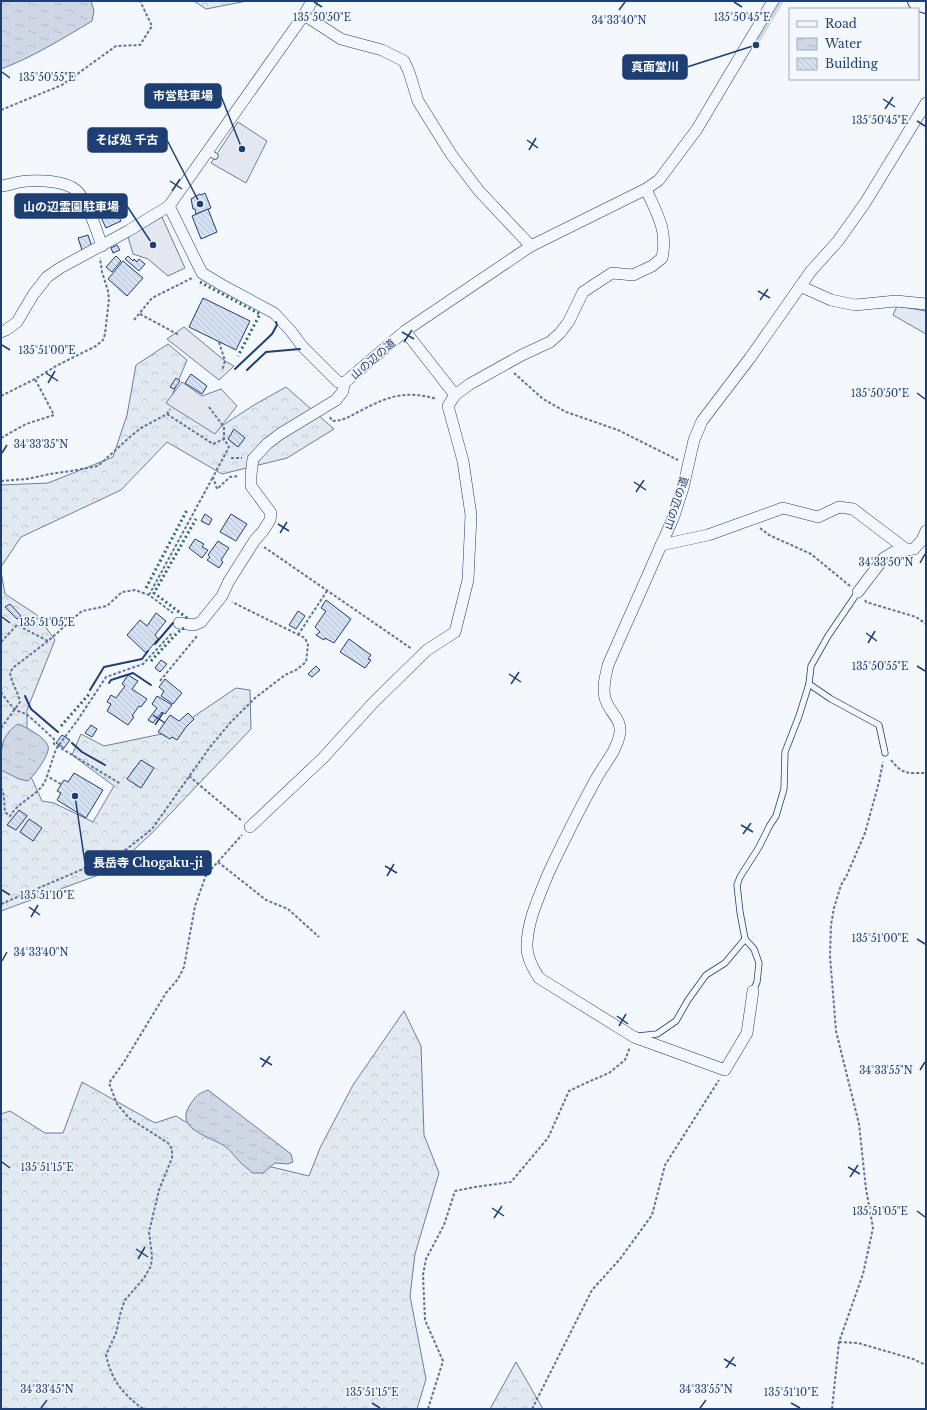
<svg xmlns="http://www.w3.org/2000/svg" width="927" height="1410" viewBox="0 0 927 1410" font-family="'Libre Baskerville','Noto Sans JP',serif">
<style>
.green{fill:#e3e9f0;stroke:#687fa3}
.forest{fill:url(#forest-crowns);stroke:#687fa3}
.parking{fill:#e3e8f0;stroke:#687fa3}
.water{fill:url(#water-ripples);stroke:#687fa3}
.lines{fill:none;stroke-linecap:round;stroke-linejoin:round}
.stream{stroke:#cfd7e4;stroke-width:3.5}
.building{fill:url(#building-back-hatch);stroke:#1d3f73}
.service-casing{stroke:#1d3f73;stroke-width:7}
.minor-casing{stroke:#1d3f73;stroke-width:12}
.trunk-casing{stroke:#1d3f73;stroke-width:20}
.path{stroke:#5e769c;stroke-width:2;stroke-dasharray:3 2;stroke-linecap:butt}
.service{stroke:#f4f7fb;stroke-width:5.5}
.minor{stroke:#f4f7fb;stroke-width:11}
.trunk{stroke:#f4f7fb;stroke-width:18}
.hedge{stroke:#2c6c60;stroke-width:3;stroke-dasharray:2 3;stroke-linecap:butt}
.wall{stroke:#1d3f73;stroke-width:2}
.ticks{fill:none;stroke:#1d3f73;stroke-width:1.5}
.labels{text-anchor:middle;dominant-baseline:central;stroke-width:3;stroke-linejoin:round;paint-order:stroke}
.street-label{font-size:11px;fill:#1d3f73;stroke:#f4f7fb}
.ticks-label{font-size:10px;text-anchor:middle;fill:#1d3f73;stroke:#f4f7fb;stroke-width:3;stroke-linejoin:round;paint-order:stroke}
.leader{fill:none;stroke:#1d3f73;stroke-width:1.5}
.callout-dot{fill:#1d3f73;stroke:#f4f7fb;stroke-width:1.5}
.callout{fill:#1d3f73;stroke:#1d3f73;stroke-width:1.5}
.callout-label{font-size:12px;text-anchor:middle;font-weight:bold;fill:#fff}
</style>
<defs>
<pattern id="forest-crowns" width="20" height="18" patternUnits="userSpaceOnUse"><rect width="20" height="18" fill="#e3e9f0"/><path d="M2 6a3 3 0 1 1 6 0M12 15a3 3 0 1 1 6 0" fill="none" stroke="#c2c9d1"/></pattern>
<pattern id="water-ripples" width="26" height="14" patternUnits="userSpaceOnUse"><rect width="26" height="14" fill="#cfd7e4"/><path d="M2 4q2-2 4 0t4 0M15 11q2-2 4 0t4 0" fill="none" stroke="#b1bac7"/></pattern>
<pattern id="building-back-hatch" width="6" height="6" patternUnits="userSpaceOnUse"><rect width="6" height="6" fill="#d5e0f0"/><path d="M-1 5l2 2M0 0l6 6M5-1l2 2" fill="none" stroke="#b6c1d1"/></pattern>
</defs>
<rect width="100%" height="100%" fill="#f4f7fb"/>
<path class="green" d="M 897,306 L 926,311 L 926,334 L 893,315 Z"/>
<g class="forest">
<path d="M 194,1 L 247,1 L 206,9 Z"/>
<path d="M 168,344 L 187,360 L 169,403 L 214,431 L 254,405 L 286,387 L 334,429 L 287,458 L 222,474 L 167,442 L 121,490 L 21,537 L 1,567 L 1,485 L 48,483 L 113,457 L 127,415 L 136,365 Z"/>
<path d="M 1,571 L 5,594 L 37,615 L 55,640 L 27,710 L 27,768 L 42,801 L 54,803 L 93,822 L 114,786 L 72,755 L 81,734 L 104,746 L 171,732 L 236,688 L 250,690 L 251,729 L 151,834 L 112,870 L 1,911 Z"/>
<path d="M 404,1011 L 421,1046 L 424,1135 L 439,1173 L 415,1254 L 410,1296 L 426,1379 L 417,1409 L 1,1409 L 1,1114 L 10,1111 L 45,1133 L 63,1133 L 82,1082 L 155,1123 L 176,1116 L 255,1163 L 309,1176 L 320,1148 L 353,1085 Z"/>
<path d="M 516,1362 L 543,1409 L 490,1409 Z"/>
</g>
<g class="parking">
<path d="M 238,122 L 267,141 L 246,183 L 211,163 Z"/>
<path d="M 162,217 L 185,268 L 168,276 L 148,259 L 133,254 L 128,237 Z"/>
<path d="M 184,327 L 225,361 L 234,366 L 219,380 L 167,339 Z"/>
<path d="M 182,382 L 202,396 L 221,389 L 237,406 L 215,434 L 166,403 Z"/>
</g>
<g class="water">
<path d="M 1,1 L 91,1 L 94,11 L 92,21 C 62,39 33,57 1,69 Z"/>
<path d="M 18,724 C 26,727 45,737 48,746 C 51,753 34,776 28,781 L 19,779 L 1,770 C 1,750 0,736 18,724 Z"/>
<path d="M 208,1090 L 291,1154 L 293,1162 L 288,1164 L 275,1163 L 263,1173 L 252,1173 C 249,1169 244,1166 241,1163 C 236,1158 231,1151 226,1147 C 212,1137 173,1129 190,1105 C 196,1096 197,1094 208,1090 Z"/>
</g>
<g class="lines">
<path class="stream" d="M 756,45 L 782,1"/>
</g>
<g class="building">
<path d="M 205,193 L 211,208 L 196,214 L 195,209 L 193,209 L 191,199 L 200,194 L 201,195 Z"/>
<path d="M 114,207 L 121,221 L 106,228 L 100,215 Z"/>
<path d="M 208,209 L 217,232 L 201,239 L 192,216 Z"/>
<path d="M 88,235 L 92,247 L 82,250 L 78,238 Z"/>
<path d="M 117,245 L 120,250 L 113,253 L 111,248 Z"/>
<path d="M 116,256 L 121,261 L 112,272 L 106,267 Z"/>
<path d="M 128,256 L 133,261 L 134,259 L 137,262 L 139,259 L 145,264 L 139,271 L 125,259 Z"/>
<path d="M 123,261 L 143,278 L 127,296 L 108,279 Z"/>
<path d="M 203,298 L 250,321 L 236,350 L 189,327 Z"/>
<path d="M 191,374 L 207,386 L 202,394 L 185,383 Z"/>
<path d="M 176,378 L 180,381 L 174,389 L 170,387 Z"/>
<path d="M 234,429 L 245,438 L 238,447 L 228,439 Z"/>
<path d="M 205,514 L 212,519 L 209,525 L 201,521 Z"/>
<path d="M 231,514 L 247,524 L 236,541 L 220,532 Z"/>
<path d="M 195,539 L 204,544 L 202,547 L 208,550 L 202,558 L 189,548 Z"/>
<path d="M 218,541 L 229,548 L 221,560 L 223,562 L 219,568 L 207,560 L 210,557 L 208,555 Z"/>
<path d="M 326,600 L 351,619 L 334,643 L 325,638 L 324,640 L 316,635 L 320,632 L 315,627 L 326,611 L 321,608 Z"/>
<path d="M 10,604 L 21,616 L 17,619 L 5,607 Z"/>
<path d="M 298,611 L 305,616 L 296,629 L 289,625 Z"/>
<path d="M 156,613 L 166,621 L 155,635 L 158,639 L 146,653 L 127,635 L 140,620 L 147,626 Z"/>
<path d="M 349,639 L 371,655 L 368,659 L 371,660 L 365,668 L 340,652 Z"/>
<path d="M 161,660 L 167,664 L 160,672 L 155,668 Z"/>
<path d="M 316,666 L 320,670 L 312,677 L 308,674 Z"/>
<path d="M 128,675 L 138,681 L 132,689 L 147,699 L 141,707 L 139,706 L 132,716 L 134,717 L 128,725 L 107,711 L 111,704 L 107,702 L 111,695 L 116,698 L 125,686 L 122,684 Z"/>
<path d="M 165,679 L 182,693 L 173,704 L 161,696 L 164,691 L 159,687 Z"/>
<path d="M 157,696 L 172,705 L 165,714 L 162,712 L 153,723 L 148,720 L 157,708 L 152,704 Z"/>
<path d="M 188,713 L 194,719 L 186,727 L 177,740 L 172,737 L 170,739 L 158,732 L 170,715 L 179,721 Z"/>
<path d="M 91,725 L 97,729 L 92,737 L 85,733 Z"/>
<path d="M 62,735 L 70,740 L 64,748 L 56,743 Z"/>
<path d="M 141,760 L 154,768 L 141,788 L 127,779 Z"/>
<path d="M 74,773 L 103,790 L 86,818 L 57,800 L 61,793 L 57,791 L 64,780 L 68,782 Z"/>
<path d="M 19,810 L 27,816 L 16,830 L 7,825 Z"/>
<path d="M 29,819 L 42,828 L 33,841 L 20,832 Z"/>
</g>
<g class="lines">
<g class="service-casing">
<g id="service">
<path d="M 208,152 L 215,156"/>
<path d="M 809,684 L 831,699 L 879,725 L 885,753"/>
<path d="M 753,991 L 757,982 L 759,963 L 754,949 L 745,939 L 740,912 L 737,885 L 740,877 L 759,847 L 770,825 L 776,816 L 784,789 L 785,752 L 799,716 L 809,684 L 811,666 L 828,636 L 858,592"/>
<path d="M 638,1036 L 657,1034 L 676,1021 L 688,1000 L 706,975 L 725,963 L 745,939"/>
</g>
</g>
<g class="minor-casing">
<g id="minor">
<path d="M 304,15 L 341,39 L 382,50 L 404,61 L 409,72 L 418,101 L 451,154 L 479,191 L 531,246"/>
<path d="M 1,186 C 10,185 19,181 28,181 C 41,180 65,181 76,190 C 87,199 97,232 102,246"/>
<path d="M 169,206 L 202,273 L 222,285 L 274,313 L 290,330 L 302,346 L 338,382 L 344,383 L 405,331 L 531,246 L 646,189 L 659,180 L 697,129 L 773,1"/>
<path d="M 800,286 L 831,300 L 855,305 L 896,301 L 926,304"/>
<path d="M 405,331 L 455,395"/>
<path d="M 1,332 L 6,330 L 17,322 L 33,295 L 47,277 L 60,268 L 128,231 L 169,206 L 304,15 L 312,1"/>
<path d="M 661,545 L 708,535 L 783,508 L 818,517 L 839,507 L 853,509 L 907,550"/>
<path d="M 858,592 L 884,558 L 894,552 L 914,549 L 922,540 L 926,531"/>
<path d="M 179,623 L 194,625 L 201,622 L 222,596 L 229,581 L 255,540 L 263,531 L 270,520 L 271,513 L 251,486 L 251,475 L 253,459 L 267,444 L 280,434 L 336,400 L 343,391 L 344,383"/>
<path d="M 250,827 L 323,758 L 373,703 L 427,650 L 455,632 L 468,580 L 471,515 L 463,461 L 448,406 L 455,395 L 470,384 L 522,355 L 550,342 L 560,333 L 569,321 L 583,292 L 612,273 L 633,275 L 652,266 L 662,258 C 668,230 657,214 646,189"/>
<path d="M 753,991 L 747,1033 L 725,1070 L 634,1037 L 539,978 C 532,967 526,956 527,944 C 528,919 539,897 548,874 C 563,842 579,810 596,779 C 604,764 617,751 620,733 C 622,719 608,711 605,698 C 602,687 606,675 608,665 L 674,516 L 683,488 L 694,440 L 702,421 L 750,358 L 811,271 L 838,241 L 865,203 L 926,103"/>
</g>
</g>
<g class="trunk-casing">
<path id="trunk" d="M 917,1 L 926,4"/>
</g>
<g class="path">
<path d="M 1,110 L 62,85 L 116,46 L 140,45 L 152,26 L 140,1"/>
<path d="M 140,314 L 179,335"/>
<path d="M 134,320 L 152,298 L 192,278"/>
<path d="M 219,342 L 225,361 L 222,371"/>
<path d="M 514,373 L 543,399 L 566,412 L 618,430 L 678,460"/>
<path d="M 1,396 L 35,379 L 56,366 L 96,346 L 103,340 L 105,334 L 109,299 L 108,291 L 102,272 L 100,258"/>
<path d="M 209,407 L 224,427 L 224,439 L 229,447 L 213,477 L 217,489 L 230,477 L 239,476"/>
<path d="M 167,414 L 213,444 L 224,439"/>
<path d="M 330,417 L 332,421 C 344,421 350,416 360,411 C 389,396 405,390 437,399"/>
<path d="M 1,438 L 26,424 L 54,415 L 35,379"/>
<path d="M 231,458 L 242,458"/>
<path d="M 1,481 L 27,479 L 50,474 L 71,471 L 98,466 L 131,436 L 141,428 L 167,414 L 170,409"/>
<path d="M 760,528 L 769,535 L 811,554 L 850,586"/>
<path d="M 264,547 L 412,649"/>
<path d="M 149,595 L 213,477"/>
<path d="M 865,600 L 866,602 L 916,617 L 926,624"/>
<path d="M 298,635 L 327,591"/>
<path d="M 1,642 L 17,625 L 48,641"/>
<path d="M 160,681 L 197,636"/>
<path d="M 1,692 C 5,698 12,708 18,711 C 23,713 27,714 31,718 C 39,725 46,732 54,739 L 54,744 L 121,784"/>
<path d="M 1,728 L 20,702 C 18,691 11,683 10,672 L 14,667 L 48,641 L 82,611 L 107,606 L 122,592 L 135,590 L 149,595 L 173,613"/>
<path d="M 891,760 C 903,775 907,773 926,773"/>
<path d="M 189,776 L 242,821"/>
<path d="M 61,784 L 47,776 L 56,749 L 77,721 L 106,677 L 143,664 L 173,632"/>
<path d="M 1,788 C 5,794 4,804 5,812 L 10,816 C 20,799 42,795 47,776"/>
<path d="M 218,862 L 266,900 L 288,909 L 319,937"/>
<path d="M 1,904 L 123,852 L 152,829 L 210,747 L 230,723 L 255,698 L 285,675 L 296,670 L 306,662 L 308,645 L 305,638 L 232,602"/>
<path d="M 839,1342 L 858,1343 L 913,1359 L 926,1365"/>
<path d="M 143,1409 C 122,1393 112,1381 106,1355 L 116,1333 L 121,1311 L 125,1300 L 144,1278 L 151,1266 L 152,1256 L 149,1232 L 159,1190 L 172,1158 L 172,1149 L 168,1143 L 129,1118 L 117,1104 L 109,1083 L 124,1062 L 166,993 L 178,979 L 184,967 L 195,906 L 206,875 L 242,835"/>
<path d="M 428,1409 L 443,1361 L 425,1320 L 423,1275 L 426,1259 L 444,1225 L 455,1191 L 475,1187 L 511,1182 L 548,1138 L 569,1091 L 588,1082 L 609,1073 L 625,1060 L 630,1047"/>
<path d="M 532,1409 L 592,1290 L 620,1259 L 652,1215 L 665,1165 L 719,1080"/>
<path d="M 832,1409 L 839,1342 L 863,1274 L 873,1228 L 866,1189 L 859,1124 L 836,1031 L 830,956 L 831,925 L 834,908 L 841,885 L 847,875 L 865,833 L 879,782 L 883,762"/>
</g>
<use href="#service" class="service"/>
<use href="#minor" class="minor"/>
<use href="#trunk" class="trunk"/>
<g class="hedge">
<path d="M 200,282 L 260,314 L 238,356"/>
<path d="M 146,588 L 187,510"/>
<path d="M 187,618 L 154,593 L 196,519"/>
<path d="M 151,661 L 178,632 L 184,628"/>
<path d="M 61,726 L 89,694"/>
</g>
<g class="wall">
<path d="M 235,369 L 272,334 L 277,325 L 276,322"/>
<path d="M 247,370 L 266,352 L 300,349"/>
<path d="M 155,644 L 173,623"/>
<path d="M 109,683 L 111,680 L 133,673 L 151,685"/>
<path d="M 90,690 L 104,667 L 142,659 L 148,651"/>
<path d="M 25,696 L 31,709 L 58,732"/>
<path d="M 72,743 L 82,752 L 105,765"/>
</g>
</g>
<path class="ticks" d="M 314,2 L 322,7M 734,2 L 742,7M 619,10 L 625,2M 2,72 L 10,78M 883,99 L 895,107M 885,109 L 893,97M 917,121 L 925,126M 527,140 L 538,148M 529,150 L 536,138M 170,181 L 182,189M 172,191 L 180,179M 758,291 L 770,298M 760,300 L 768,289M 402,332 L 414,339M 404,342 L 412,330M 2,345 L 10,350M 46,373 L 58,381M 48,383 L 55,371M 917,393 L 925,399M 2,453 L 7,445M 634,482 L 646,490M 636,492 L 644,480M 278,524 L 289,531M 280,533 L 287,522M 920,563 L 925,554M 2,617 L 10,623M 866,633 L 877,641M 868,643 L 875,631M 917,666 L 925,671M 509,674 L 521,682M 511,684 L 519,672M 153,715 L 165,723M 155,725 L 163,713M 741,825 L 753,832M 743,834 L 751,823M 385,866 L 397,873M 387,876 L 394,864M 2,890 L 10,895M 29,907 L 40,915M 31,917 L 38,905M 917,939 L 925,944M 2,961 L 7,952M 617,1016 L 628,1024M 619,1026 L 626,1014M 260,1058 L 272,1065M 262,1067 L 270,1056M 920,1070 L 925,1062M 2,1162 L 10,1168M 848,1167 L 860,1174M 850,1177 L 858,1165M 492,1208 L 504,1216M 917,1211 L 925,1217M 494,1218 L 502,1206M 136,1249 L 148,1257M 138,1259 L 145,1247M 724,1359 L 736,1366M 726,1368 L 734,1357M 372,1403 L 380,1408M 791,1403 L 800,1408M 41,1408 L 47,1400M 700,1408 L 706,1400"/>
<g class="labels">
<g class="street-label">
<text transform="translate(373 359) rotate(-41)">山の辺の道</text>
<text transform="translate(676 503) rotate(-72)">山の辺の道</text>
</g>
</g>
<g class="ticks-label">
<text x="322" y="21">135°50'50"E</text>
<text x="742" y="21">135°50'45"E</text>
<text x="619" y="24">34°33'40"N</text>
<text x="47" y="81">135°50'55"E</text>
<text x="880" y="124">135°50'45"E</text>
<text x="47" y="354">135°51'00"E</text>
<text x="880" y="397">135°50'50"E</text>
<text x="41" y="448">34°33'35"N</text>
<text x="886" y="566">34°33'50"N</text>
<text x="47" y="626">135°51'05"E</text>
<text x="880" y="670">135°50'55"E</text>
<text x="47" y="899">135°51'10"E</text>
<text x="880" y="942">135°51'00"E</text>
<text x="41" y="956">34°33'40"N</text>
<text x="886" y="1074">34°33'55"N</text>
<text x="47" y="1171">135°51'15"E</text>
<text x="880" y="1215">135°51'05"E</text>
<text x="47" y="1393">34°33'45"N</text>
<text x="706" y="1393">34°33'55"N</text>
<text x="372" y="1396">135°51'15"E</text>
<text x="791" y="1396">135°51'10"E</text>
</g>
<path class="leader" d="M756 45L687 67M242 149L221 96M200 204L167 140M153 245L127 206M75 796L85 863"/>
<g class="callout-dot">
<circle cx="756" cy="45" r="4"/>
<circle cx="242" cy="149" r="4"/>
<circle cx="200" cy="204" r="4"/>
<circle cx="153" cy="245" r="4"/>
<circle cx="75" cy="796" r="4"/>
</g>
<g class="callout">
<rect x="623" y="55" width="64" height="24" rx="4"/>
<rect x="145" y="84" width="76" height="24" rx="4"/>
<rect x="88" y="128" width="79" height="24" rx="4"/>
<rect x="15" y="194" width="112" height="24" rx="4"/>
<rect x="85" y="851" width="126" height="24" rx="4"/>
</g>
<g class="callout-label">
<text x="655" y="71">真面堂川</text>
<text x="183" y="100">市営駐車場</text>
<text x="127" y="144">そば処 千古</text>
<text x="71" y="211">山の辺霊園駐車場</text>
<text x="148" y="867">長岳寺 Chogaku-ji</text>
</g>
<rect width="927" height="1410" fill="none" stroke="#1d3f73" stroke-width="4"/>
<rect x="789" y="8" width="130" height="72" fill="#f4f7fb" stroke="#9eadc5"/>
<rect x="797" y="21" width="20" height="6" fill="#f4f7fb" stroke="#9eadc5"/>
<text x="825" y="28" font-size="12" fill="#1d3f73">Road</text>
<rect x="797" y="38" width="20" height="12" fill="url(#water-ripples)" stroke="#9eadc5"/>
<text x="825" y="48" font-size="12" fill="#1d3f73">Water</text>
<rect x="797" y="58" width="20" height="12" fill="url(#building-back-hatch)" stroke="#9eadc5"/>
<text x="825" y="68" font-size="12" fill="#1d3f73">Building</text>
</svg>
